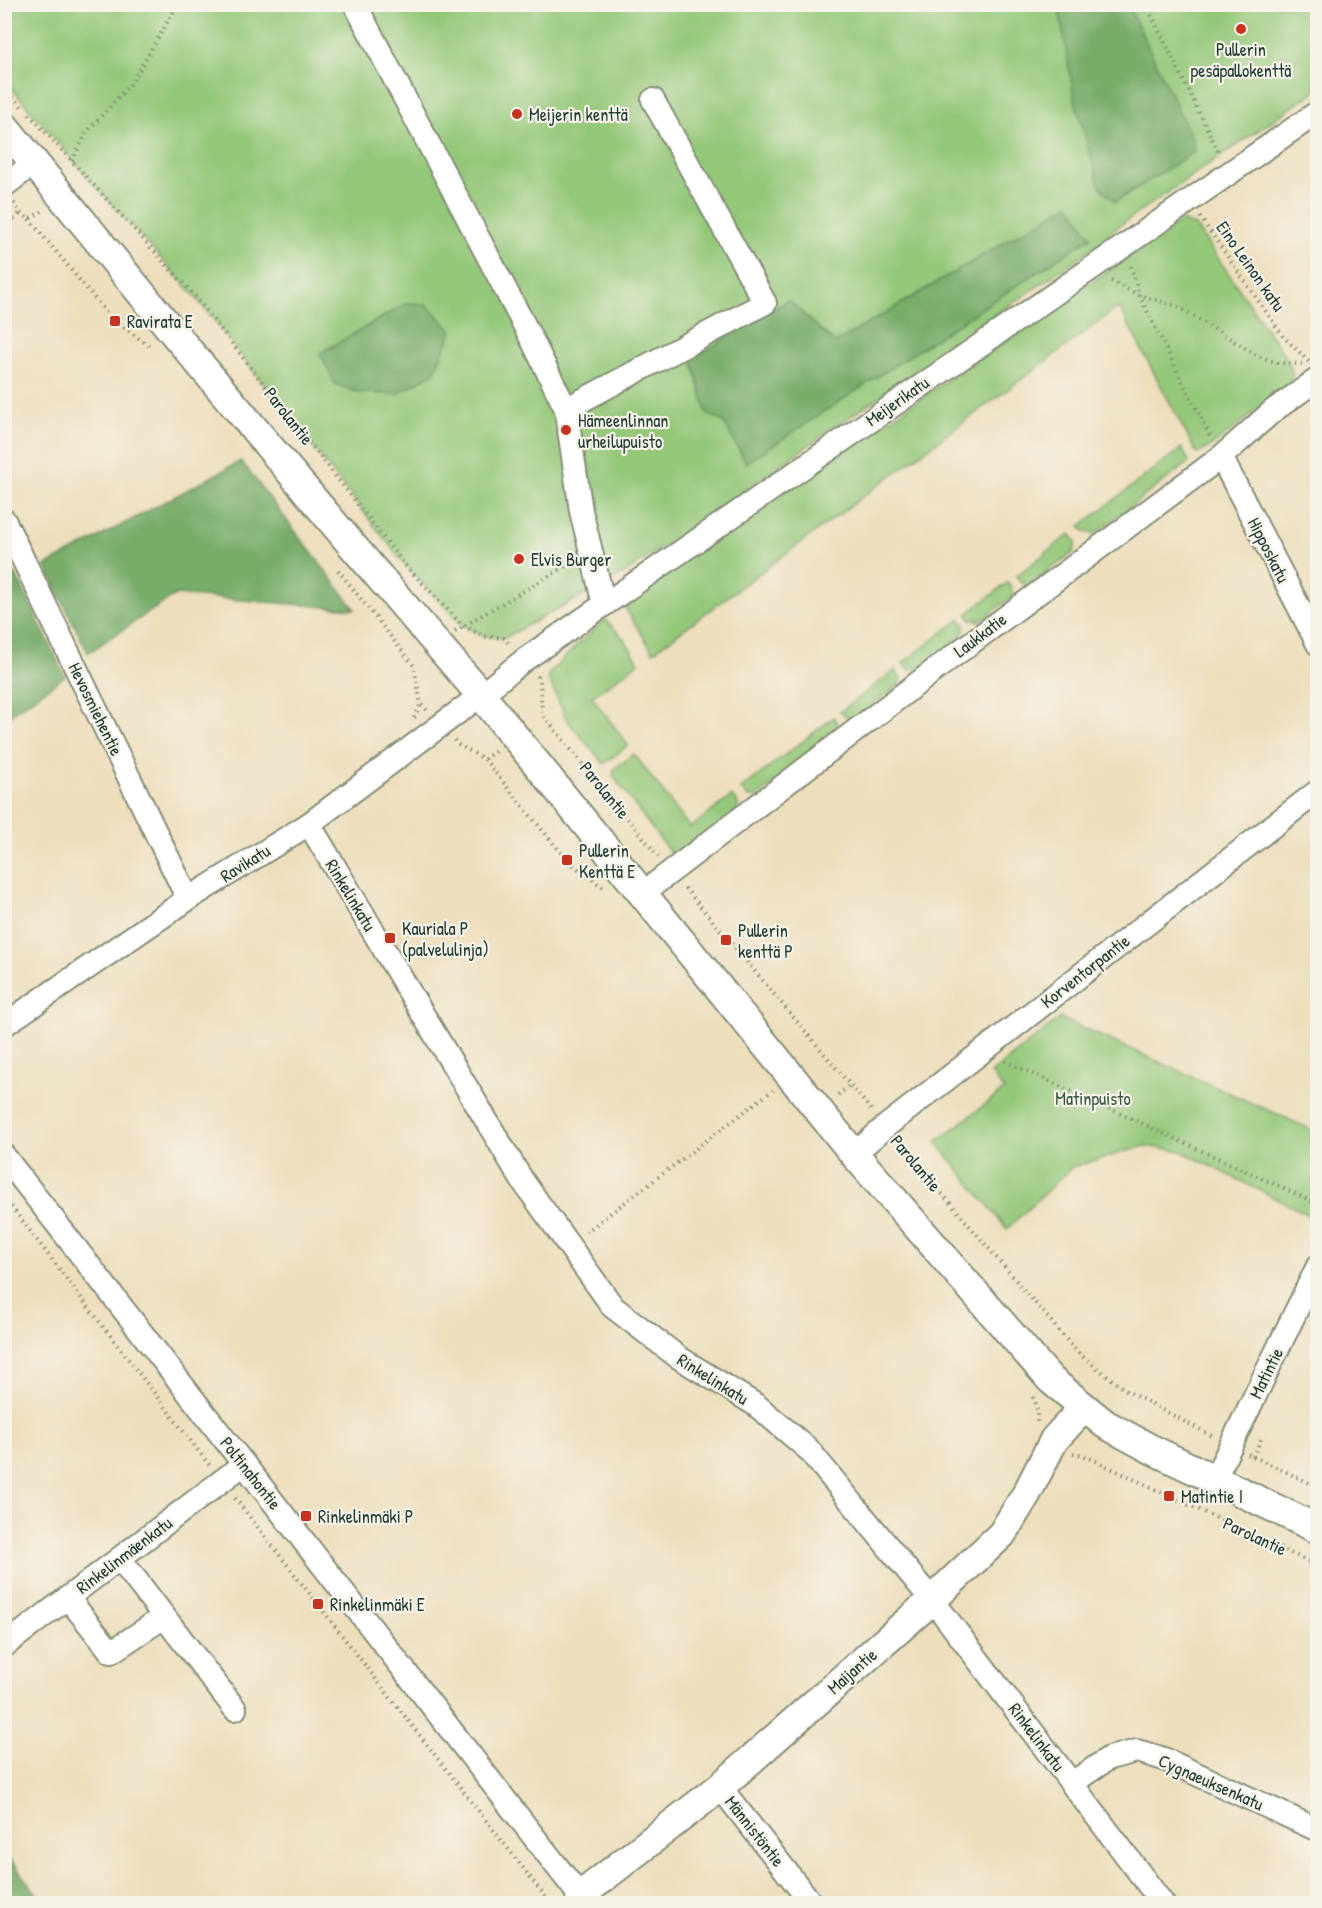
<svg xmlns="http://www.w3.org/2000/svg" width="1322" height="1908" viewBox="0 0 1322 1908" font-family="'Patrick Hand',sans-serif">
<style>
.green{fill:#94c879;stroke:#5a8256;stroke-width:1.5}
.forest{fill:#77ac69;stroke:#4b744e;stroke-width:1.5}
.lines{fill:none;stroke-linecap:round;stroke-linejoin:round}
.minor-casing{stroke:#868e78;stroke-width:26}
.major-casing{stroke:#868e78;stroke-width:32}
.path{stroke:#868e78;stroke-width:4;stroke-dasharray:1.5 4.5;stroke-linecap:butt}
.minor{stroke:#fff;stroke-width:22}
.major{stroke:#fff;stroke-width:28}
.poi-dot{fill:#c8321e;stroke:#f7f3e8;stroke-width:2}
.labels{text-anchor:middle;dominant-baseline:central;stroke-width:4.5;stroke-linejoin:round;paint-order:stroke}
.poi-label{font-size:18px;fill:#1f3d34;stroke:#f7f3e8;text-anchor:start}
.street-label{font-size:18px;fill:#1f3d34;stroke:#f7f3e8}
.park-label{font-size:18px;fill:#365942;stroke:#f7f3e8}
</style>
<rect width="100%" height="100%" fill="#f7f3e8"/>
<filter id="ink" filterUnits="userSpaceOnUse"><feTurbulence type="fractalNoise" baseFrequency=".0167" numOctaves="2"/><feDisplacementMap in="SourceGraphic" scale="12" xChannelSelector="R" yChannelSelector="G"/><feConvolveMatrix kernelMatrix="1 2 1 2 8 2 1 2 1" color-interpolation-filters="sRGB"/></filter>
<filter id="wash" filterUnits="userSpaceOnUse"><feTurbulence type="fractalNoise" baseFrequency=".008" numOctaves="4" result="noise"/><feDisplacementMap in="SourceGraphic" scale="24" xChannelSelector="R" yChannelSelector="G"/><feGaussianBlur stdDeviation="1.35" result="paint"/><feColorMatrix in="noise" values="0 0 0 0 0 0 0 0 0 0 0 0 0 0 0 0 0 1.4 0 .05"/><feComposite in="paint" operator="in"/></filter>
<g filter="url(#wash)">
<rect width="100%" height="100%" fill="#eddebc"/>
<g class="green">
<path d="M 4,5 L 1317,5 L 1317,90 L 1113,230 L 1100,243 L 625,573 L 504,638 L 483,636 L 462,625 L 405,565 L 194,295 L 90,180 L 5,80 Z"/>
<path d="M 1181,221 L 1195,226 L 1202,235 L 1287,359 C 1292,369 1295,375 1289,385 L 1213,445 L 1200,453 L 1196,452 L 1119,307 L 653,652 L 625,608 L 685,559 Z"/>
<path d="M 1182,448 L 1189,462 L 1095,534 L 1085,532 L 1080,526 Z"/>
<path d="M 1070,534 L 1076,542 L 1074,552 L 1030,584 L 1023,584 L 1016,576 Z"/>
<path d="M 1007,583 L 1011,587 L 1013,596 L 981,621 L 971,619 L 967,614 Z"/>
<path d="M 605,619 L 625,640 L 639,662 L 592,697 L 628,745 L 604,764 L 567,720 L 547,676 L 571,651 Z"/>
<path d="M 960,619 L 965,626 L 963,633 L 922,668 L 910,670 L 903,663 Z"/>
<path d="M 895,670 L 901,679 L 899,685 L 852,720 L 840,712 Z"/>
<path d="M 834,717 L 838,726 L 836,734 L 756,798 L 747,796 L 741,789 Z"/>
<path d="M 634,754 L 690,828 L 732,796 L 738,803 L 737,812 L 681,857 L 671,854 L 613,776 L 614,769 Z"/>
<path d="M 1060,1018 L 1317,1132 L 1317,1219 L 1181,1151 L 1145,1146 L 1072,1167 L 1007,1229 L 936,1142 L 1004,1090 L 991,1073 Z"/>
</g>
<g class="forest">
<path d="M 1061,4 L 1128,5 L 1192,138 L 1194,152 L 1115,202 L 1099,185 L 1074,97 L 1059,9 Z"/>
<path d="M 1069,204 L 1091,237 L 746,463 L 723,421 L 707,414 L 692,359 L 788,300 L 835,343 Z"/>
<path d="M 407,303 L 426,304 L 452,331 L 434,373 L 397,394 L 360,393 L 335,384 L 320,353 Z"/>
<path d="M 241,461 L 355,609 L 175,595 L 88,653 L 45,566 Z"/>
<path d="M 15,573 L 65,676 L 5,718 L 5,582 Z"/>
<path d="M 4,1853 L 5,1853 L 44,1903 L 5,1903 Z"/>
</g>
</g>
<g filter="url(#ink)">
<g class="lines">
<g class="minor-casing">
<g id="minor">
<path d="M 355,4 L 530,336 L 566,409"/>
<path d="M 4,186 L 34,163"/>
<path d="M 1221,457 L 1318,644"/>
<path d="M 4,520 L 188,899"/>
<path d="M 604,604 L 581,511 L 566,409 L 765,303 L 653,100"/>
<path d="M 309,824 L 522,1180 L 613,1307 L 678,1357 L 756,1405 L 808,1449 L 944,1615 L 1163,1904"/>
<path d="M 643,893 L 948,660 L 1221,457 L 1274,410 L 1318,379"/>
<path d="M 4,1025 L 188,899 L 309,824 L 481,695 L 524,660 L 1318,112"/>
<path d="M 854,1154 L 885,1127 L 1318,791"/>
<path d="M 4,1156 L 580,1896"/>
<path d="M 1214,1480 L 1318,1266"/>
<path d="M 120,1559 L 235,1709"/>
<path d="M 68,1598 L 111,1652 L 164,1617"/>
<path d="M 4,1646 L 244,1464"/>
<path d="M 1072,1783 L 1109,1758 L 1137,1751 L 1164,1759 L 1318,1830"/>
<path d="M 720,1787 L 812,1904"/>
</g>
</g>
<g class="major-casing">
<g id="major">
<path d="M 4,126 L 178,338 L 351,544 L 481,695 L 854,1154 L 1051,1380 L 1105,1424 L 1151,1449 L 1318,1529"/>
<path d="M 585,1904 L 580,1896 L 720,1787 L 932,1600 L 1002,1534 L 1027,1493 L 1054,1440 L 1083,1408"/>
</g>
</g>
<g class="path">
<path d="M 1146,4 L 1220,155"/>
<path d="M 4,88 L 24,109"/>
<path d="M 29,114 L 194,295 L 405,565 L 462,625 L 483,636 L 504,638 L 510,645"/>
<path d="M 72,161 L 87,132 L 132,82 L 178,4"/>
<path d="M 14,203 L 21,213 L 29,219 L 44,210"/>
<path d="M 1200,217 L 1283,336 L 1309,362"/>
<path d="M 29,219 L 111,318 L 152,348"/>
<path d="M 4,226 L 21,213"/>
<path d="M 1131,266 L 1139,295 L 1211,438"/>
<path d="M 1111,281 L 1139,295 L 1177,306 L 1258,356 L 1278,363 L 1302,364"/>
<path d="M 338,570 L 414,666 L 421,704 L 427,710"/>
<path d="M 455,631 L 573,562"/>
<path d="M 537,676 L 540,680 L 542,714 L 659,857"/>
<path d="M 414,718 L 421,704"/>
<path d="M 454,740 L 459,745 L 484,759 L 567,860 L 605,889"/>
<path d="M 484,759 L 497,750"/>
<path d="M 685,888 L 873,1112"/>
<path d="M 1005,1061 L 1318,1204"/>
<path d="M 838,1095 L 850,1085"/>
<path d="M 899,1143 L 1077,1352 L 1125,1390 L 1212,1436"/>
<path d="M 4,1197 L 210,1466"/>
<path d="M 586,1232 L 773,1090"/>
<path d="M 1033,1397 L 1037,1407 L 1037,1422"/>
<path d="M 1073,1453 L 1083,1455 L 1318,1566"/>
<path d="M 1248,1454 L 1318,1487"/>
<path d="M 1253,1457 L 1262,1437"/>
<path d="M 235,1498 L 551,1904"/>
</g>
<use href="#minor" class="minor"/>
<use href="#major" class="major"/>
</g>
</g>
<g class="poi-dot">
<circle cx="1241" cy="29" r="6"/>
<circle cx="517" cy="114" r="6"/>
<rect x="109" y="315" width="12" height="12" rx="3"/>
<circle cx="566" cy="430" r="6"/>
<circle cx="519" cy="559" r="6"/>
<rect x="561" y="854" width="12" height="12" rx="3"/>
<rect x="384" y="932" width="12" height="12" rx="3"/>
<rect x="720" y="934" width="12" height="12" rx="3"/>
<rect x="1163" y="1490" width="12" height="12" rx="3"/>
<rect x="300" y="1510" width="12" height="12" rx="3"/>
<rect x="312" y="1598" width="12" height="12" rx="3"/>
</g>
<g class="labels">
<g class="poi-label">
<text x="1241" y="49" text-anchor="middle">Pullerin<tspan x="1241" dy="21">pesäpallokenttä</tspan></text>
<text x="529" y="114">Meijerin kenttä</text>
<text x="127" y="321">Ravirata E</text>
<text x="578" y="420">Hämeenlinnan<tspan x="578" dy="21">urheilupuisto</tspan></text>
<text x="531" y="559">Elvis Burger</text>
<text x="579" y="850">Pullerin<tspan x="579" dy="21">Kenttä E</tspan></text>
<text x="402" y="928">Kauriala P<tspan x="402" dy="21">(palvelulinja)</tspan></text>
<text x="738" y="930">Pullerin<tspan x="738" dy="21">kenttä P</tspan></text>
<text x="1181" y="1496">Matintie I</text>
<text x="318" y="1516">Rinkelinmäki P</text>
<text x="330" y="1604">Rinkelinmäki E</text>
</g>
<g class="street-label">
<text transform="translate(1251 266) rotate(55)">Eino Leinon katu</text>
<text transform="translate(897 401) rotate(-35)">Meijerikatu</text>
<text transform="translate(289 416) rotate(52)">Parolantie</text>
<text transform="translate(1269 550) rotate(63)">Hipposkatu</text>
<text transform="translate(980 635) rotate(-37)">Laukkatie</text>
<text transform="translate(96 709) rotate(64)">Hevosmiehentie</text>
<text transform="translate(605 790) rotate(51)">Parolantie</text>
<text transform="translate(245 863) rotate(-32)">Ravikatu</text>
<text transform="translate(351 895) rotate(59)">Rinkelinkatu</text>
<text transform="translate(1085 971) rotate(-38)">Korventorpantie</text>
<text transform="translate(916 1163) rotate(50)">Parolantie</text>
<text transform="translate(1266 1373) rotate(-64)">Matintie</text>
<text transform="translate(713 1379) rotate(32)">Rinkelinkatu</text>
<text transform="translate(251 1473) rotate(52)">Poltinahontie</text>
<text transform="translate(1255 1536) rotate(25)">Parolantie</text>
<text transform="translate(124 1555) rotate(-37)">Rinkelinmäenkatu</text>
<text transform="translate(852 1671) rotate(-41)">Maijantie</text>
<text transform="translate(1037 1737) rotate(53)">Rinkelinkatu</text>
<text transform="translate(1211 1782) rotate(24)">Cygnaeuksenkatu</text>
<text transform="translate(755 1831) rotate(52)">Männistöntie</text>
</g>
<g class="park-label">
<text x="1093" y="1098">Matinpuisto</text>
</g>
</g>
<rect width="1322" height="1908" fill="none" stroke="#f7f3e8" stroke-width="24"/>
</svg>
